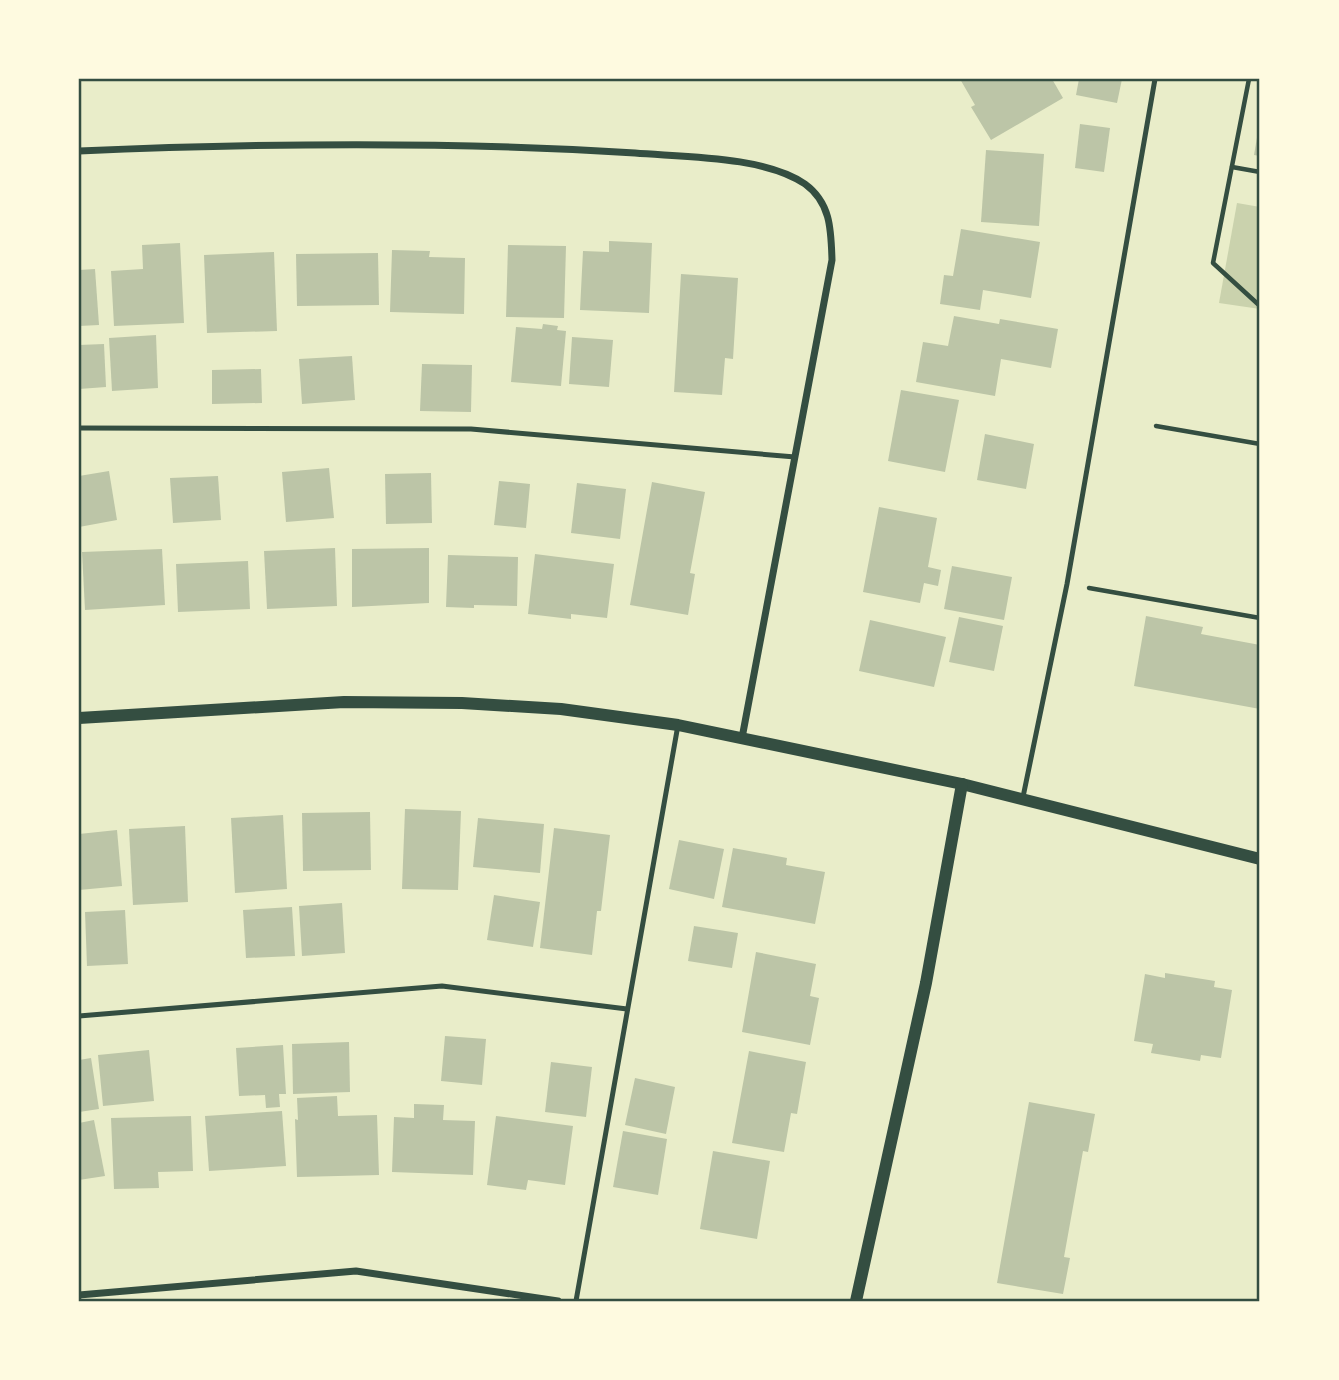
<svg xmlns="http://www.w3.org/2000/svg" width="1339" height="1380" viewBox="0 0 1339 1380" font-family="'Golos Text',sans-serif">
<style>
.green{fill:#cad2ad}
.building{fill:#bcc5a7}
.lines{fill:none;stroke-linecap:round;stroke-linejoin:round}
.path{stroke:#344e41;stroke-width:4.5}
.service{stroke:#344e41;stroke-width:5}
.minor{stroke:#344e41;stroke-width:7}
.tertiary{stroke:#344e41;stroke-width:12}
.neatline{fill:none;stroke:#344e41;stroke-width:2.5}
</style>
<rect width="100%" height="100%" fill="#e9edc9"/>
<path class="green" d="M 1237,203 L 1260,207 L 1260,309 L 1219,303 Z"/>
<g class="building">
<path d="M 960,79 L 1052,79 L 1063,98 L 991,140 L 971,107 L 975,105 Z"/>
<path d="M 1079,79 L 1122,79 L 1117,103 L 1076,95 Z"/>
<path d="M 1080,124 L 1110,128 L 1104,172 L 1075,168 Z"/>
<path d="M 1259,126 L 1260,126 L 1260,156 L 1254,155 Z"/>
<path d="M 986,150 L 1044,154 L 1039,226 L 981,222 Z"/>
<path d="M 961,229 L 1040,242 L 1031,298 L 983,290 L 980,310 L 940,304 L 944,275 L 953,276 Z"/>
<path d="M 609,241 L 652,243 L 649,313 L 580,310 L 583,251 L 609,252 Z"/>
<path d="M 180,243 L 184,323 L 114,326 L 111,271 L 143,269 L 142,245 Z"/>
<path d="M 508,245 L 566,246 L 564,318 L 506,317 Z"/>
<path d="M 392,250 L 430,251 L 429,257 L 465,258 L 464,314 L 390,312 Z"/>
<path d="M 274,252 L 277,331 L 207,333 L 204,255 Z"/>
<path d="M 378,253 L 379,305 L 297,306 L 296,254 Z"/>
<path d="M 95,269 L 99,325 L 79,326 L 79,270 Z"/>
<path d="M 681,274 L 738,278 L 733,359 L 725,358 L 722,395 L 674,392 Z"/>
<path d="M 954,316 L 999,324 L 1000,319 L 1058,329 L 1051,368 L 1001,359 L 995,396 L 916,382 L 923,342 L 948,346 Z"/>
<path d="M 543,324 L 558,326 L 557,330 L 566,331 L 561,386 L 511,382 L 516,327 L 542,329 Z"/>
<path d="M 156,335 L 158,388 L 112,391 L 109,338 Z"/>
<path d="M 572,337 L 613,340 L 609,387 L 569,384 Z"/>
<path d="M 104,344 L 106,387 L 79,389 L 79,345 Z"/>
<path d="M 352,356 L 355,400 L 302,404 L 299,359 Z"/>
<path d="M 422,364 L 472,365 L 471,412 L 420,411 Z"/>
<path d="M 261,369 L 262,403 L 212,404 L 212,370 Z"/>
<path d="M 901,390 L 959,400 L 945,472 L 888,461 Z"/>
<path d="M 985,434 L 1034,444 L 1026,489 L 977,480 Z"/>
<path d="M 329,468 L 334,518 L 286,522 L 282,472 Z"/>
<path d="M 109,471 L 117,520 L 79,527 L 79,476 Z"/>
<path d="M 431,473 L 432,523 L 386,524 L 385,474 Z"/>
<path d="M 218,476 L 221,520 L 173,523 L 170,478 Z"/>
<path d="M 499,481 L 530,484 L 526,528 L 494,525 Z"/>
<path d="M 652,482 L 705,492 L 690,573 L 695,574 L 688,615 L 630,605 Z"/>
<path d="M 577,483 L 626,489 L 620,539 L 571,533 Z"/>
<path d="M 879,507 L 937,518 L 928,567 L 941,570 L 938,586 L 924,583 L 920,603 L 863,592 Z"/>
<path d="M 335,548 L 337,606 L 267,609 L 264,551 Z"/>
<path d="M 429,548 L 429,603 L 352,607 L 352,549 Z"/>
<path d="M 162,549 L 165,605 L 85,610 L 82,552 Z"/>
<path d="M 535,554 L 614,564 L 607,618 L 571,614 L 571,619 L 528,614 Z"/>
<path d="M 448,555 L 518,557 L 517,606 L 474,605 L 474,608 L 446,607 Z"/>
<path d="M 248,561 L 250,609 L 178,612 L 176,564 Z"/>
<path d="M 952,566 L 1012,577 L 1004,620 L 944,609 Z"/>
<path d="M 1146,616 L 1203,627 L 1201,634 L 1260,645 L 1260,709 L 1134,686 Z"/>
<path d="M 959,617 L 1003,626 L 994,671 L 949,662 Z"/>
<path d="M 870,620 L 946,637 L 934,687 L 859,671 Z"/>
<path d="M 405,809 L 461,811 L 458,890 L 402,889 Z"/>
<path d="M 370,812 L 371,870 L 303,871 L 302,813 Z"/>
<path d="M 283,815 L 287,889 L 235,893 L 231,818 Z"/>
<path d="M 478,818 L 544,824 L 540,873 L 473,867 Z"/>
<path d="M 185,826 L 188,902 L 133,905 L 129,829 Z"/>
<path d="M 554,828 L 610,835 L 601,911 L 597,911 L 592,955 L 540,948 Z"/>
<path d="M 117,830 L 122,886 L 79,890 L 79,834 Z"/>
<path d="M 679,840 L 724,849 L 714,899 L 669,889 Z"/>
<path d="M 733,848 L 787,858 L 786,865 L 825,872 L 815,924 L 722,907 Z"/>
<path d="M 494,895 L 540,902 L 533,947 L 487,940 Z"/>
<path d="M 342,903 L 345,953 L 302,956 L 299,906 Z"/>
<path d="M 292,907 L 295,956 L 246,958 L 243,910 Z"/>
<path d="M 125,910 L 128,964 L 87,966 L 85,912 Z"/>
<path d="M 694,926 L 738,933 L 732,968 L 688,961 Z"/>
<path d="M 756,952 L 816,964 L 810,996 L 819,998 L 810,1045 L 742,1032 Z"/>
<path d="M 1165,973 L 1215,981 L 1214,987 L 1232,990 L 1221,1058 L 1201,1055 L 1200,1061 L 1151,1053 L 1153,1044 L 1134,1041 L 1145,974 L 1165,978 Z"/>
<path d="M 445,1036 L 486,1039 L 482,1085 L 441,1081 Z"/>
<path d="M 349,1042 L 350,1092 L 293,1094 L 292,1044 Z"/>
<path d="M 283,1045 L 286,1094 L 279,1094 L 280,1107 L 266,1108 L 265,1095 L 239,1096 L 236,1048 Z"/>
<path d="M 149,1050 L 154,1101 L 103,1106 L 98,1055 Z"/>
<path d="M 749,1051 L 806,1062 L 797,1114 L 791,1113 L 784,1152 L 732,1143 Z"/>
<path d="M 91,1058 L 99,1109 L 79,1112 L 79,1060 Z"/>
<path d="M 551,1062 L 592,1067 L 586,1117 L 545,1112 Z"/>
<path d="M 635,1078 L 675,1087 L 666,1134 L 625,1125 Z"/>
<path d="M 337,1096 L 338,1116 L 377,1115 L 379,1175 L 297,1177 L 295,1119 L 298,1120 L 297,1098 Z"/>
<path d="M 1029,1102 L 1095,1114 L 1088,1152 L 1083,1151 L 1064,1257 L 1070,1258 L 1063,1294 L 997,1283 Z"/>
<path d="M 414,1104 L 444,1105 L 443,1120 L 475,1121 L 473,1175 L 392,1172 L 394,1117 L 414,1118 Z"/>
<path d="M 282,1111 L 286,1166 L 209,1171 L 205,1116 Z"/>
<path d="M 191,1116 L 193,1171 L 158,1172 L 159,1188 L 114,1189 L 111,1118 Z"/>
<path d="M 496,1116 L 573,1126 L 565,1185 L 528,1180 L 526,1190 L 487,1185 Z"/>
<path d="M 94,1120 L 105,1176 L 79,1180 L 79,1123 Z"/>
<path d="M 623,1131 L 667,1139 L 658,1195 L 613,1187 Z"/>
<path d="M 713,1151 L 770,1161 L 757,1239 L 700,1229 Z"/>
</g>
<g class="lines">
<g class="path">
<path d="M 1249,79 L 1213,263 L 1260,306"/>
<path d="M 1232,167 L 1260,172"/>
<path d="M 1156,426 L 1260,444"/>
<path d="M 1089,588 L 1260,618"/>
</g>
<g class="service">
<path d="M 79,428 L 471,429 L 795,457"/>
<path d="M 1023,797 L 1067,584 L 1155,79"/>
<path d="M 79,1016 L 442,986 L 627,1009"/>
<path d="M 576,1301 L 678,725"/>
</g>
<g class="minor">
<path d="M 79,151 C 264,143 450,141 635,153 C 683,157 765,156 805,184 C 831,203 831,230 832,260 L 742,738"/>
<path d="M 79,1295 L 356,1271 L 558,1301"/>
</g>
<g class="tertiary">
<path d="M 79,718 L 344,702 L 462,703 L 561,709 L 678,725 L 962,784 L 1260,859"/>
<path d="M 856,1301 L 926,983 L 962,784"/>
</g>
</g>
<rect width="1339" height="1380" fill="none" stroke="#fefae0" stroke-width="161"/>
<rect x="80" y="80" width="1178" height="1220" class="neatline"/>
</svg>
